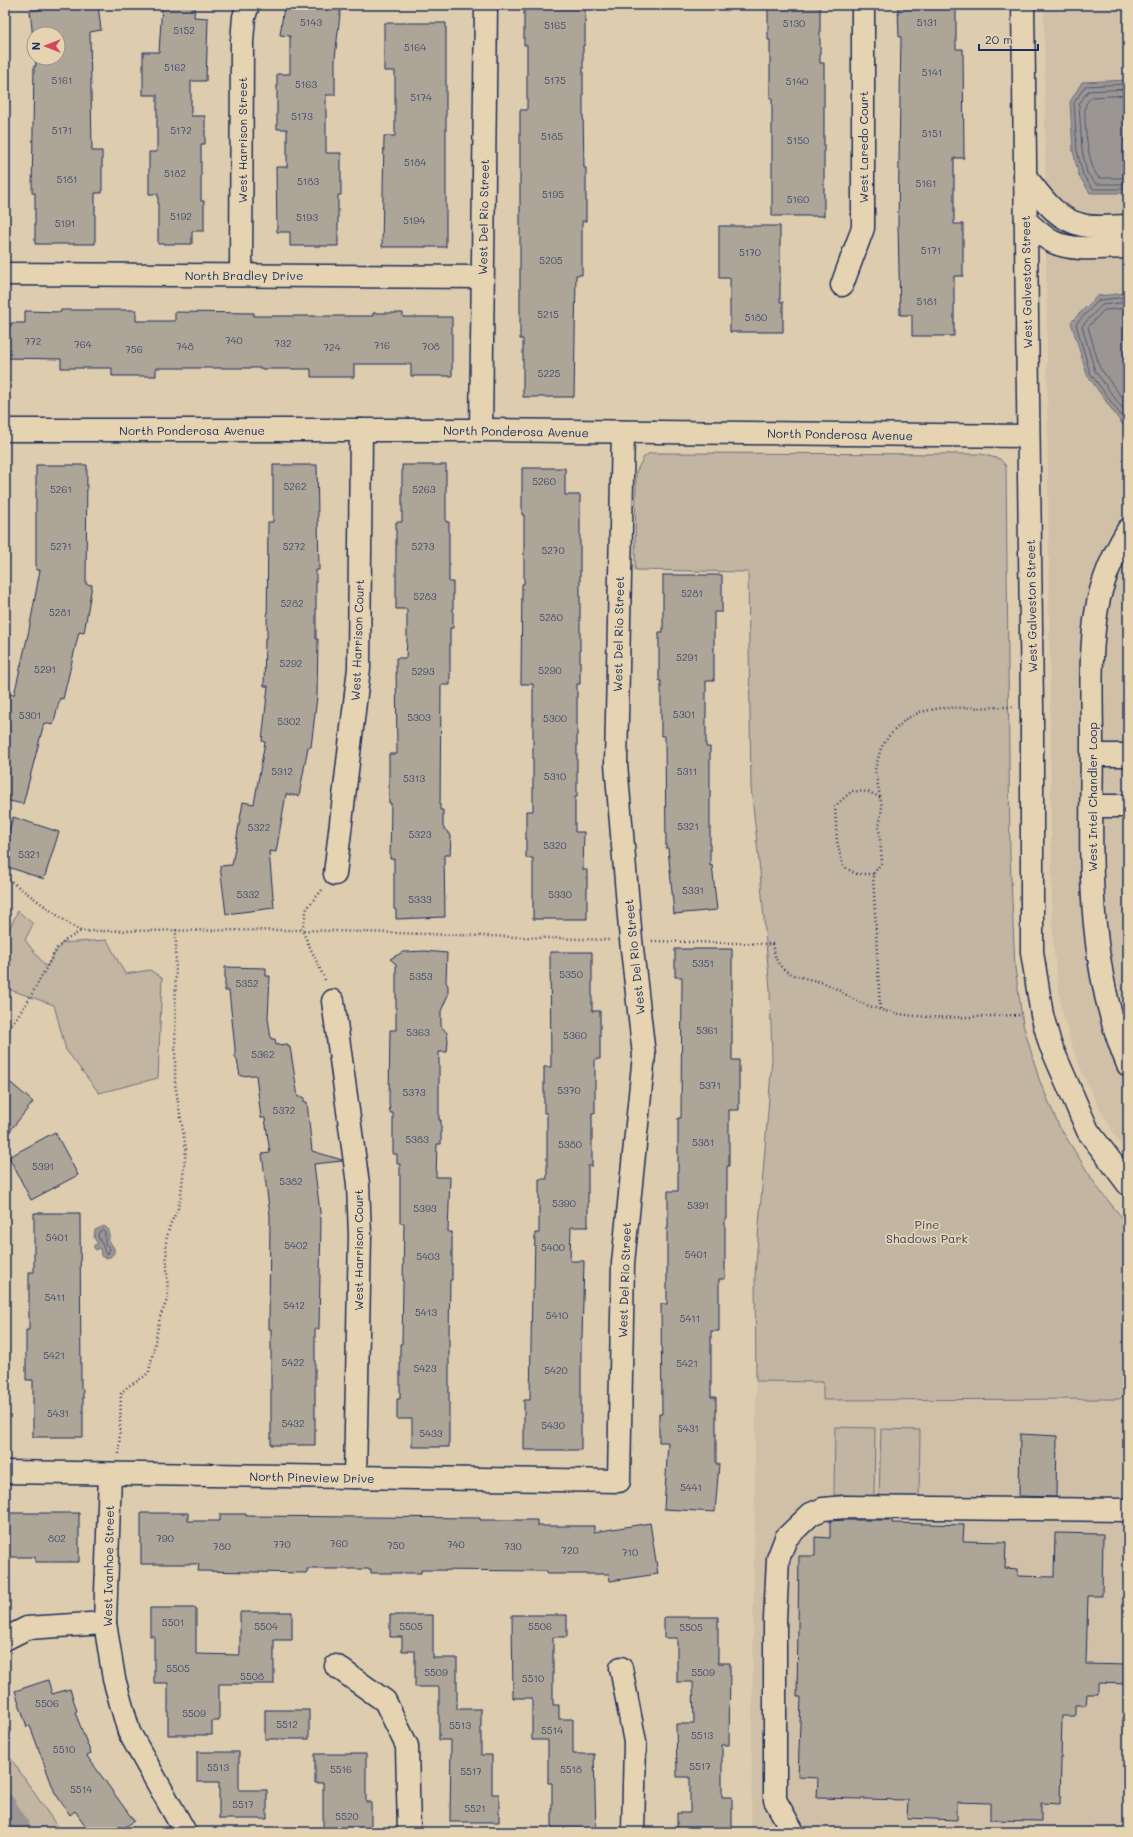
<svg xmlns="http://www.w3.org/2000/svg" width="1133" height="1837" viewBox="0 0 1133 1837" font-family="Mali,sans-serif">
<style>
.built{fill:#d0c0a8}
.green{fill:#c2b5a2;stroke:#6e7280}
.water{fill:#9b9693;stroke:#686d7e}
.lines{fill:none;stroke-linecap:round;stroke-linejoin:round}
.shore{stroke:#4e5873;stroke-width:1}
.canal{stroke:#9b9693;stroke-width:21}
.building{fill:#aea599;stroke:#1b2f5e}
.minor-casing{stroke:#1b2f5e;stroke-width:25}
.path{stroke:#1b2f5e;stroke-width:2.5;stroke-dasharray:1 3;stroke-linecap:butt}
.minor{stroke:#e6d3b1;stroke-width:22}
.labels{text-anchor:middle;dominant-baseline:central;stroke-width:3.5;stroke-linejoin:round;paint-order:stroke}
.number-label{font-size:10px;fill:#404c6d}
.street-label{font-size:12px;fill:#1b2f5e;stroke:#e6d3b1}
.park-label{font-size:12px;fill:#344368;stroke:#e6d3b1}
</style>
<rect width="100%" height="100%" fill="#deccae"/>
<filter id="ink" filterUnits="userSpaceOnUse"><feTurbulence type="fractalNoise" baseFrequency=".025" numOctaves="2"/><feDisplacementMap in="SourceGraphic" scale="8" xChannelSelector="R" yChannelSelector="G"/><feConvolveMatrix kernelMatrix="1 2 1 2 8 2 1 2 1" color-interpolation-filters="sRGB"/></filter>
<g filter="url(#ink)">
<g class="built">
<path d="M 1044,5 L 1128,5 L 1128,1159 L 1097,1103 L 1084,1077 L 1072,1046 L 1061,1007 L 1054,953 L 1052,920 Z"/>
<path d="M 756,1381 L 823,1382 L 823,1400 L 1119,1399 L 1128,1393 L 1128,1832 L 751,1832 Z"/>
</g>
<g class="green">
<path d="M 650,453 L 981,454 L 1000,459 L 1006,466 L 1010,856 L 1015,968 L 1023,1024 L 1039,1079 L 1059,1126 L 1097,1187 L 1128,1225 L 1128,1393 L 1119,1399 L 823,1400 L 823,1382 L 756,1381 L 755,1276 L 772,1059 L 770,990 L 760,872 L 751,787 L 748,572 L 635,570 L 636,472 L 644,457 Z"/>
<path d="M 18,911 L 33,924 L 25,940 L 46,967 L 62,943 L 107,940 L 125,974 L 150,970 L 162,978 L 158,1078 L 99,1093 L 66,1050 L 54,1005 L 5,988 L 5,938 Z"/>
<path d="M 835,1427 L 875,1428 L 874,1496 L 834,1495 Z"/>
<path d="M 881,1429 L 920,1430 L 919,1497 L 879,1496 Z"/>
<path d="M 5,1750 L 61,1832 L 5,1832 Z"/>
</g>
<g class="water">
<path d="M 1128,80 L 1128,193 L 1090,193 L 1079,176 L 1073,151 L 1070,102 L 1082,82 Z"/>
<path d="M 1128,293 L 1128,432 L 1087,375 L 1071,322 L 1097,296 Z"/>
<path d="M 104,1226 L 109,1230 L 109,1241 L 114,1248 L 114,1253 C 111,1258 106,1259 101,1256 L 100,1248 L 96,1250 L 94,1248 L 94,1245 L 98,1244 L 94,1238 L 95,1230 Z"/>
</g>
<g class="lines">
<g class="shore">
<path d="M 1128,84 L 1085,86 L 1074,103 L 1077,151 L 1083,175 L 1093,189 L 1128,189"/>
<path d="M 1128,89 L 1088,91 L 1079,104 L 1082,150 L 1087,173 L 1096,184 L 1128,184"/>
<path d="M 1128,95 L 1092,97 C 1089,99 1086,103 1085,107 C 1084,124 1088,167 1099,178 L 1128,178"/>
<path d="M 1128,297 L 1099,300 L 1076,324 L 1090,373 L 1128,425"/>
<path d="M 1128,302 L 1102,305 L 1082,326 L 1095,371 L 1128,416"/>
<path d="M 1128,308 L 1104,310 L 1088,327 L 1100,368 L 1128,406"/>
<path d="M 103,1230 L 105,1232 L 105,1244 L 110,1248 L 108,1254 L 105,1253 L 103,1246 L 98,1237 L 99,1232 Z"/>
</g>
<path class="canal" d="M 5,1804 L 22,1832"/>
</g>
<g class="building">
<path d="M 42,5 L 98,5 L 101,30 L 90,32 L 92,151 L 102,151 L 102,193 L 95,193 L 95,244 L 35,244 L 35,193 L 32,193 L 34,66 L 36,66 L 35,58 L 58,58 L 58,34 L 34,34 L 34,47 L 30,11 L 42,9 Z"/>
<path d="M 162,5 L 195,5 L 194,17 L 208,18 L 206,81 L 191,81 L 191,116 L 205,116 L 205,144 L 201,144 L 201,201 L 204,201 L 204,231 L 192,231 L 192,244 L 158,244 L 158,194 L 149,194 L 149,152 L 157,152 L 157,95 L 143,95 L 143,52 L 159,52 Z"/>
<path d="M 299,5 L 341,5 L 335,58 L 335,95 L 326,95 L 326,153 L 341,153 L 341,195 L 338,195 L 338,246 L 290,246 L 290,232 L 277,232 L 276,167 L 287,167 L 287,129 L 277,129 L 277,74 L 290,74 L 290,36 L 280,35 L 284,7 L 299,9 Z"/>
<path d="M 524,5 L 585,5 L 585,45 L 583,45 L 583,110 L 584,168 L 586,168 L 586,221 L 582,221 L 582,275 L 576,275 L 574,397 L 523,397 L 523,339 L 520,339 L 520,110 L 527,110 L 527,45 L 524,45 Z"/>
<path d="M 768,5 L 820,5 L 820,63 L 824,63 L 824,216 L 772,216 L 772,98 L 770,98 L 770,40 L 768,40 Z"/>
<path d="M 909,5 L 956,5 L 956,49 L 963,49 L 964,158 L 954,158 L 954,224 L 963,224 L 963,276 L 954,276 L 954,336 L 912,336 L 912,315 L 900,315 L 898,224 L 901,37 L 899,37 L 898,7 L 909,7 Z"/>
<path d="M 384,23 L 446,23 L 446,247 L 382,247 L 384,136 L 395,136 L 395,71 L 384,71 Z"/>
<path d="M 719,226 L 780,226 L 780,302 L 783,302 L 783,332 L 730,332 L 730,278 L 719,278 Z"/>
<path d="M 61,310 L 136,310 L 136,321 L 175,321 L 175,312 L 254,313 L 254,316 L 373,316 L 373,313 L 403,313 L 403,317 L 452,317 L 452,376 L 411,376 L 411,364 L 354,364 L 354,377 L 311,377 L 311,369 L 262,369 L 262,368 L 156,368 L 156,376 L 112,376 L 112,368 L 61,368 L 61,359 L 5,358 L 5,326 L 11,326 L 11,323 L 25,323 L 25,311 L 61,312 Z"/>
<path d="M 36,465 L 87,465 L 86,584 L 92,585 L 84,633 L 79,632 L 63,699 L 60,698 L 53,725 L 44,723 L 23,804 L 5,800 L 5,693 L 14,695 L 29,630 L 40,570 L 36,570 Z"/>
<path d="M 273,465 L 317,465 L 319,570 L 316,570 L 316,639 L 318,639 L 317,697 L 311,747 L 308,747 L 299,796 L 286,794 L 276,852 L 269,851 L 274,908 L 226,914 L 220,866 L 232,865 L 243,802 L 254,804 L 265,742 L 262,741 L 268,686 L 264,686 L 265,638 L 267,638 L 268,522 L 273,522 Z"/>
<path d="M 402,465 L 446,465 L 446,522 L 449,522 L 449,582 L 453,582 L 453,628 L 450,628 L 450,685 L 441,685 L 440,810 L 443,810 L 443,827 L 451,836 L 450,855 L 444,855 L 445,917 L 396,919 L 396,910 L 394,909 L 394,859 L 390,859 L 391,803 L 389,803 L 389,754 L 397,754 L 396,658 L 406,658 L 407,639 L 407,609 L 396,609 L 396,522 L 402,522 Z"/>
<path d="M 522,468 L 565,468 L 565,495 L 580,495 L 580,684 L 577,684 L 577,797 L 575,797 L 575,832 L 584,832 L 583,870 L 587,870 L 587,919 L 533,919 L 533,858 L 526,858 L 526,811 L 533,811 L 533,684 L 521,684 L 522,584 L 524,584 L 524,515 L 522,515 Z"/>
<path d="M 663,575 L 722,575 L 722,612 L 714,612 L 714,681 L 706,681 L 706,747 L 710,747 L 710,866 L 712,865 L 717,910 L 674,914 L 668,848 L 666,848 L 665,736 L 661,736 L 661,681 L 659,681 L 659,632 L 663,632 Z"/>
<path d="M 13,817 L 59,832 L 44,879 L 5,866 L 5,843 Z"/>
<path d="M 675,949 L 732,949 L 732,1060 L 739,1060 L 739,1110 L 729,1110 L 729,1166 L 727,1166 L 727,1219 L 725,1219 L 725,1279 L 719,1279 L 719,1331 L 711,1331 L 711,1397 L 716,1397 L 716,1464 L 719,1464 L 715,1512 L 664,1509 L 668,1442 L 659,1442 L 659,1414 L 662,1414 L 661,1304 L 667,1304 L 667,1228 L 668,1228 L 668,1191 L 678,1191 L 678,1118 L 681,1118 L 682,977 L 675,977 Z"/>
<path d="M 425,951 L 447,953 L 446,982 L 448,986 L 448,995 L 441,1011 L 441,1026 L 447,1033 L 448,1041 L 447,1052 L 439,1052 L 439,1120 L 441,1120 L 441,1144 L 437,1144 L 436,1177 L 450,1177 L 448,1232 L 452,1232 L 452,1280 L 450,1280 L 449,1335 L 449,1447 L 412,1447 L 412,1419 L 397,1419 L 397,1399 L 400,1399 L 400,1344 L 402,1344 L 404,1223 L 400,1223 L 400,1164 L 397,1164 L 397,1154 L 393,1154 L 393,1113 L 390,1113 L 389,1102 L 390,1030 L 396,1030 L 396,964 L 390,959 L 403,952 Z"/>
<path d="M 550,952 L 592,952 L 592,1011 L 600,1011 L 600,1059 L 595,1059 L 595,1113 L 592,1113 L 592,1166 L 588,1166 L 588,1227 L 571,1227 L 570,1261 L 584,1261 L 582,1339 L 581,1339 L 581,1450 L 524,1450 L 524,1400 L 530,1400 L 532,1291 L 534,1291 L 535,1233 L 539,1233 L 539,1179 L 547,1179 L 547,1113 L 544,1113 L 544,1067 L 551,1067 Z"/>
<path d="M 225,967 L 266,968 L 266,976 L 270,976 L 268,1018 L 271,1039 L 275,1039 L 276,1045 L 288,1044 L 288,1047 L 290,1047 L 298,1097 L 304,1097 L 304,1102 L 307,1102 L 312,1151 L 342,1160 L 342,1161 L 314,1164 L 321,1220 L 319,1329 L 315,1329 L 315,1445 L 271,1445 L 271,1329 L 269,1329 L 270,1215 L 262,1154 L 270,1153 L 265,1118 L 261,1118 L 256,1075 L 240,1076 L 237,1060 L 235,1056 L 235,1048 L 229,991 L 225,991 Z"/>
<path d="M 5,1078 L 33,1102 L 5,1137 Z"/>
<path d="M 55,1132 L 78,1175 L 31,1200 L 9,1157 Z"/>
<path d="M 34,1213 L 80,1213 L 81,1389 L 83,1389 L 83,1437 L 33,1437 L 33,1380 L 26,1380 L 26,1330 L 29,1330 L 29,1272 L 34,1272 Z"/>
<path d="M 1020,1434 L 1057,1436 L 1056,1497 L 1019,1496 Z"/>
<path d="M 5,1513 L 79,1513 L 79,1562 L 35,1562 L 35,1557 L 5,1557 Z"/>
<path d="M 141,1513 L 188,1513 L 188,1521 L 220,1521 L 220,1514 L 246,1514 L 246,1516 L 480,1518 L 480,1520 L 537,1520 L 537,1526 L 594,1526 L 594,1532 L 650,1523 L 658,1574 L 610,1581 L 609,1574 L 547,1574 L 547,1571 L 421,1570 L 421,1573 L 371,1573 L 371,1569 L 307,1569 L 307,1573 L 198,1571 L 199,1564 L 141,1564 Z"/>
<path d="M 846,1520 L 892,1520 L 892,1523 L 964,1525 L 963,1541 L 1006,1542 L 1005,1568 L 1018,1569 L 1018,1576 L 1054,1577 L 1055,1533 L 1103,1534 L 1102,1596 L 1088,1596 L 1086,1664 L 1128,1665 L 1128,1684 L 1098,1683 L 1098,1694 L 1087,1694 L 1086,1705 L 1075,1705 L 1075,1716 L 1062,1716 L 1060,1804 L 1041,1803 L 1041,1821 L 990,1820 L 990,1803 L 957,1802 L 957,1820 L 907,1818 L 908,1800 L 817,1798 L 818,1778 L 798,1777 L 801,1697 L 797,1697 L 799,1556 L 815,1556 L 815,1537 L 830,1538 L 830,1521 Z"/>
<path d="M 150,1608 L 196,1608 L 196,1654 L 240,1655 L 240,1612 L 292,1612 L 292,1640 L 274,1640 L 274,1684 L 219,1684 L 219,1721 L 212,1721 L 212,1735 L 168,1735 L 168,1683 L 154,1683 L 154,1636 L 150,1636 Z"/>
<path d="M 390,1615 L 433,1615 L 433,1658 L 457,1658 L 457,1709 L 481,1709 L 481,1755 L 492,1755 L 492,1794 L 499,1794 L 499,1822 L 450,1822 L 451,1740 L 439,1740 L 439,1687 L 415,1687 L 415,1651 L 402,1651 L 402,1637 L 390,1637 Z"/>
<path d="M 512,1615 L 567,1615 L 567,1637 L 553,1637 L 553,1705 L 559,1705 L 559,1719 L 573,1719 L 573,1754 L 594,1754 L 596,1832 L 552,1832 L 552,1783 L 548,1783 L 548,1740 L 532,1740 L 532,1698 L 513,1698 Z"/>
<path d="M 664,1617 L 718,1617 L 718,1663 L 730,1663 L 729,1745 L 722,1745 L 722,1797 L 732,1797 L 732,1832 L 677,1832 L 677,1813 L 690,1813 L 690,1777 L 677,1777 L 676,1724 L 694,1724 L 693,1682 L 677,1682 L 677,1638 L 664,1638 Z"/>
<path d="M 48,1680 L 52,1694 L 70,1689 L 77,1711 L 75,1712 L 91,1754 L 87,1756 L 134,1821 L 118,1832 L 90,1832 L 75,1811 L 70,1815 L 55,1793 L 30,1726 L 27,1727 L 15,1691 Z"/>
<rect x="265" y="1710" width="44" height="29"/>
<path d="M 197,1752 L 239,1752 L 239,1790 L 267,1790 L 267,1819 L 219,1819 L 219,1782 L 197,1782 Z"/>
<path d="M 315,1754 L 366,1754 L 366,1802 L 371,1802 L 371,1831 L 323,1831 L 323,1783 L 315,1783 Z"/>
</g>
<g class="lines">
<g class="minor-casing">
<g id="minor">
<path d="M 1023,5 L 1032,707 L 1032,952 L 1042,1015 L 1050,1044 L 1088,1131 L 1128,1184"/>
<path d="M 1025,176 C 1041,196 1055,219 1082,225 C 1096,229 1113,226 1128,226"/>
<path d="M 1026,221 C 1034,228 1043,237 1053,242 C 1075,252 1104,247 1128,247"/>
<path d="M 5,274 L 482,277"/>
<path d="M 241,275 L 242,41 L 244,17 L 248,5"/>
<path d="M 842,285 L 863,228 L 863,5"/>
<path d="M 5,430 L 481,430 L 1028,436"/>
<path d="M 481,430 L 486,5"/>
<path d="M 1128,530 C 1113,555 1102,580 1097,608 C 1089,653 1092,699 1092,744 C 1091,853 1085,963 1128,1065"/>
<path d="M 1092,755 L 1128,755"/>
<path d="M 1092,806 L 1128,806"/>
<path d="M 335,874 L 359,668 L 361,430"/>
<path d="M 333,1001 L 358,1184 L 360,1235 L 355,1477"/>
<path d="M 5,1472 L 619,1481 L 623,1263 L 644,1055 L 631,940 L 616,764 L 623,432"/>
<path d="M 110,1474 L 105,1623 L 114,1679 L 129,1732 L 185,1832"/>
<path d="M 5,1639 L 27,1628 L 105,1623"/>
<path d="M 336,1666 L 385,1701 L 407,1746 L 409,1832"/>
<path d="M 621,1668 L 635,1742 L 633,1832"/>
<path d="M 793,1832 L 775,1800 L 775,1619 L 778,1559 L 786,1538 L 811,1514 L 823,1509 L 845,1507 L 1128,1510"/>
</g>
</g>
<g class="path">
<path d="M 873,874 L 856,874 L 843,866 L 837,841 L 835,806 L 852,791 L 869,792 L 881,798"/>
<path d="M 5,877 L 72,926 L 81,931 L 302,930 L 611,940"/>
<path d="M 322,890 L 307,908 L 302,930 L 326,982"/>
<path d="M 652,941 L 772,944 C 774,951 775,959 779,964 C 789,979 814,978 829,985 C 841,990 851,1000 864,1004 C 913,1024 970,1016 1021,1015"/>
<path d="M 880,1009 L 873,874 L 882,862 L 879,828 L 882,807 L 875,770 L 881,748 L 889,736 L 906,719 L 920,712 L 941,708 L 1013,707"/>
<path d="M 5,1034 L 28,1001 L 57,948 L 66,940 L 81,931"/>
<path d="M 119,1454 L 121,1394 C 128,1383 140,1382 149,1372 L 160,1317 L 168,1298 L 166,1240 L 170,1225 L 178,1208 L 181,1194 L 186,1149 L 175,1084 L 176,929"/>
</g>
<use href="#minor" class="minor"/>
</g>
</g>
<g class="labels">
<g class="number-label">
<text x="311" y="22">5143</text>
<text x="927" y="22">5131</text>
<text x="794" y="23">5130</text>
<text x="555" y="25">5165</text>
<text x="184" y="30">5152</text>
<text x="415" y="47">5164</text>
<text x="175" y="67">5162</text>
<text x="932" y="72">5141</text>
<text x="62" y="80">5161</text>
<text x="555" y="80">5175</text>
<text x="797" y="81">5140</text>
<text x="306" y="84">5163</text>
<text x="421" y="97">5174</text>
<text x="302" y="116">5173</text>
<text x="62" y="130">5171</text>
<text x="181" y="130">5172</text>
<text x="932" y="133">5151</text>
<text x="552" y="136">5185</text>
<text x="798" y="140">5150</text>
<text x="415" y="162">5184</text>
<text x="175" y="173">5182</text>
<text x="67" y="179">5181</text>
<text x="308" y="181">5183</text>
<text x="926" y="183">5161</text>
<text x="553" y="194">5195</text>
<text x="798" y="199">5160</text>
<text x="181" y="216">5192</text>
<text x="307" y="217">5193</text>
<text x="414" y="220">5194</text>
<text x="65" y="223">5191</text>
<text x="931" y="250">5171</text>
<text x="750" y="252">5170</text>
<text x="551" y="260">5205</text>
<text x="927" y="301">5181</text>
<text x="548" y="314">5215</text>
<text x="756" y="317">5180</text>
<text x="234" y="340">740</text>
<text x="33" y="341">772</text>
<text x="283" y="343">732</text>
<text x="83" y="344">764</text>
<text x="382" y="345">716</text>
<text x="185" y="346">748</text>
<text x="431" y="346">708</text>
<text x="332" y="347">724</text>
<text x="134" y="349">756</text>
<text x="549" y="373">5225</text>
<text x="544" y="481">5260</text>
<text x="295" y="486">5262</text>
<text x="61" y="489">5261</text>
<text x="424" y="489">5263</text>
<text x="61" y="546">5271</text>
<text x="294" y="546">5272</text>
<text x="423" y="546">5273</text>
<text x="553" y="550">5270</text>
<text x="692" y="593">5281</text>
<text x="425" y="596">5283</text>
<text x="292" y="603">5282</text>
<text x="60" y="612">5281</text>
<text x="551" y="617">5280</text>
<text x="687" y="657">5291</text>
<text x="291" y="663">5292</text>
<text x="45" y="669">5291</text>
<text x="550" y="670">5290</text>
<text x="423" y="671">5293</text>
<text x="684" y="714">5301</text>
<text x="30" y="715">5301</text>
<text x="419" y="717">5303</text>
<text x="555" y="718">5300</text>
<text x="289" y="721">5302</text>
<text x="282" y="771">5312</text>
<text x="687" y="771">5311</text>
<text x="555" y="776">5310</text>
<text x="414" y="778">5313</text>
<text x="688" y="826">5321</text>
<text x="259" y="827">5322</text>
<text x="420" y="834">5323</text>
<text x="555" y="845">5320</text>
<text x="29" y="854">5321</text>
<text x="693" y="890">5331</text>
<text x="248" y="894">5332</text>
<text x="560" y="894">5330</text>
<text x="420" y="899">5333</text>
<text x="703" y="963">5351</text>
<text x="571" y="974">5350</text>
<text x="421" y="976">5353</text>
<text x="247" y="983">5352</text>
<text x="707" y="1030">5361</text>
<text x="418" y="1032">5363</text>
<text x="575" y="1035">5360</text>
<text x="263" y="1054">5362</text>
<text x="710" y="1085">5371</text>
<text x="569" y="1090">5370</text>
<text x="414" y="1092">5373</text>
<text x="284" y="1110">5372</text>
<text x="417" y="1139">5383</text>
<text x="703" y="1142">5381</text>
<text x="570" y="1144">5380</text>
<text x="43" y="1166">5391</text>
<text x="291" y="1181">5382</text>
<text x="564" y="1203">5390</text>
<text x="698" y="1205">5391</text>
<text x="425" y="1208">5393</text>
<text x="57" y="1237">5401</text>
<text x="296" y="1245">5402</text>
<text x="553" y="1247">5400</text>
<text x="696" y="1254">5401</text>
<text x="428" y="1256">5403</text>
<text x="55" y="1297">5411</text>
<text x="294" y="1305">5412</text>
<text x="426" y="1312">5413</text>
<text x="557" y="1315">5410</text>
<text x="690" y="1318">5411</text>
<text x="54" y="1355">5421</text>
<text x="293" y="1362">5422</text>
<text x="687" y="1363">5421</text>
<text x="425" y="1368">5423</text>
<text x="556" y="1370">5420</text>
<text x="58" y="1413">5431</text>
<text x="293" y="1423">5432</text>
<text x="553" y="1425">5430</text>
<text x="688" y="1428">5431</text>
<text x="431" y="1433">5433</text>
<text x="691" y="1487">5441</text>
<text x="57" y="1538">802</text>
<text x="165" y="1538">790</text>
<text x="339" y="1543">760</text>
<text x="282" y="1544">770</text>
<text x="456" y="1544">740</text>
<text x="396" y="1545">750</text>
<text x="222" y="1546">780</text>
<text x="513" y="1546">730</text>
<text x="570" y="1550">720</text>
<text x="630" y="1552">710</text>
<text x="173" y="1622">5501</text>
<text x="266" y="1626">5504</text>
<text x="411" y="1626">5505</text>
<text x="540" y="1626">5506</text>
<text x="691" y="1627">5505</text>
<text x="178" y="1668">5505</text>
<text x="436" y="1672">5509</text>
<text x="703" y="1672">5509</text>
<text x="252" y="1676">5508</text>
<text x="533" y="1678">5510</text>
<text x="47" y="1703">5506</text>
<text x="194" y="1713">5509</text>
<text x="287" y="1724">5512</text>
<text x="460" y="1725">5513</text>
<text x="552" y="1730">5514</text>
<text x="702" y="1735">5513</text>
<text x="64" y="1749">5510</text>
<text x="700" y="1766">5517</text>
<text x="218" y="1767">5513</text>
<text x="341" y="1769">5516</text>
<text x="571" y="1769">5518</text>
<text x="471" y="1771">5517</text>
<text x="81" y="1789">5514</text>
<text x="243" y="1804">5517</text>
<text x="475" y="1808">5521</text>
<text x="347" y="1816">5520</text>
</g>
<g class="street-label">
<text transform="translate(242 140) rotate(-90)">West Harrison Street</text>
<text transform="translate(863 147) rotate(-90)">West Laredo Court</text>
<text transform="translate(483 217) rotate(-89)">West Del Rio Street</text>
<text x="244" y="275">North Bradley Drive</text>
<text transform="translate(1026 282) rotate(-91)">West Galveston Street</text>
<text x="192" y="430">North Ponderosa Avenue</text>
<text transform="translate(516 431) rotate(1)">North Ponderosa Avenue</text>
<text transform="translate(840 434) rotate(1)">North Ponderosa Avenue</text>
<text transform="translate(1031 606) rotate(-91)">West Galveston Street</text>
<text transform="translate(618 634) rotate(-89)">West Del Rio Street</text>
<text transform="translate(357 640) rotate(-88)">West Harrison Court</text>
<text transform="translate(1092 797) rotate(-90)">West Intel Chandler Loop</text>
<text transform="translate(634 957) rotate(-96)">West Del Rio Street</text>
<text transform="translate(358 1250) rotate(-90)">West Harrison Court</text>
<text transform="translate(624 1280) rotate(-88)">West Del Rio Street</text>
<text transform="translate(312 1477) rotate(1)">North Pineview Drive</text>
<text transform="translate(108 1566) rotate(-89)">West Ivanhoe Street</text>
</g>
<g class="park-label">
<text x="927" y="1224">Pine<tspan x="927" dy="14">Shadows Park</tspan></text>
</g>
</g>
<rect width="1133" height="1837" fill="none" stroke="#e6d3b1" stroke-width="20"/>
<rect x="10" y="10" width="1113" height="1817" fill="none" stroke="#1b2f5e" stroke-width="1.5" filter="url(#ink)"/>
<g transform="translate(46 46) rotate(270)"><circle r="19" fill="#e6d3b1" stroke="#959190"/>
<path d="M0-3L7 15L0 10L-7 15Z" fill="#d1495b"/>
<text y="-6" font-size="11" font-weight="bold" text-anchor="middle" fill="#1b2f5e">N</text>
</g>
<path d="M979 44v6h59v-6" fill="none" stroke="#1b2f5e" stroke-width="2"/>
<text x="985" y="44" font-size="12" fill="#1b2f5e" stroke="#e6d3b1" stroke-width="3" paint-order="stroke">20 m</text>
</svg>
